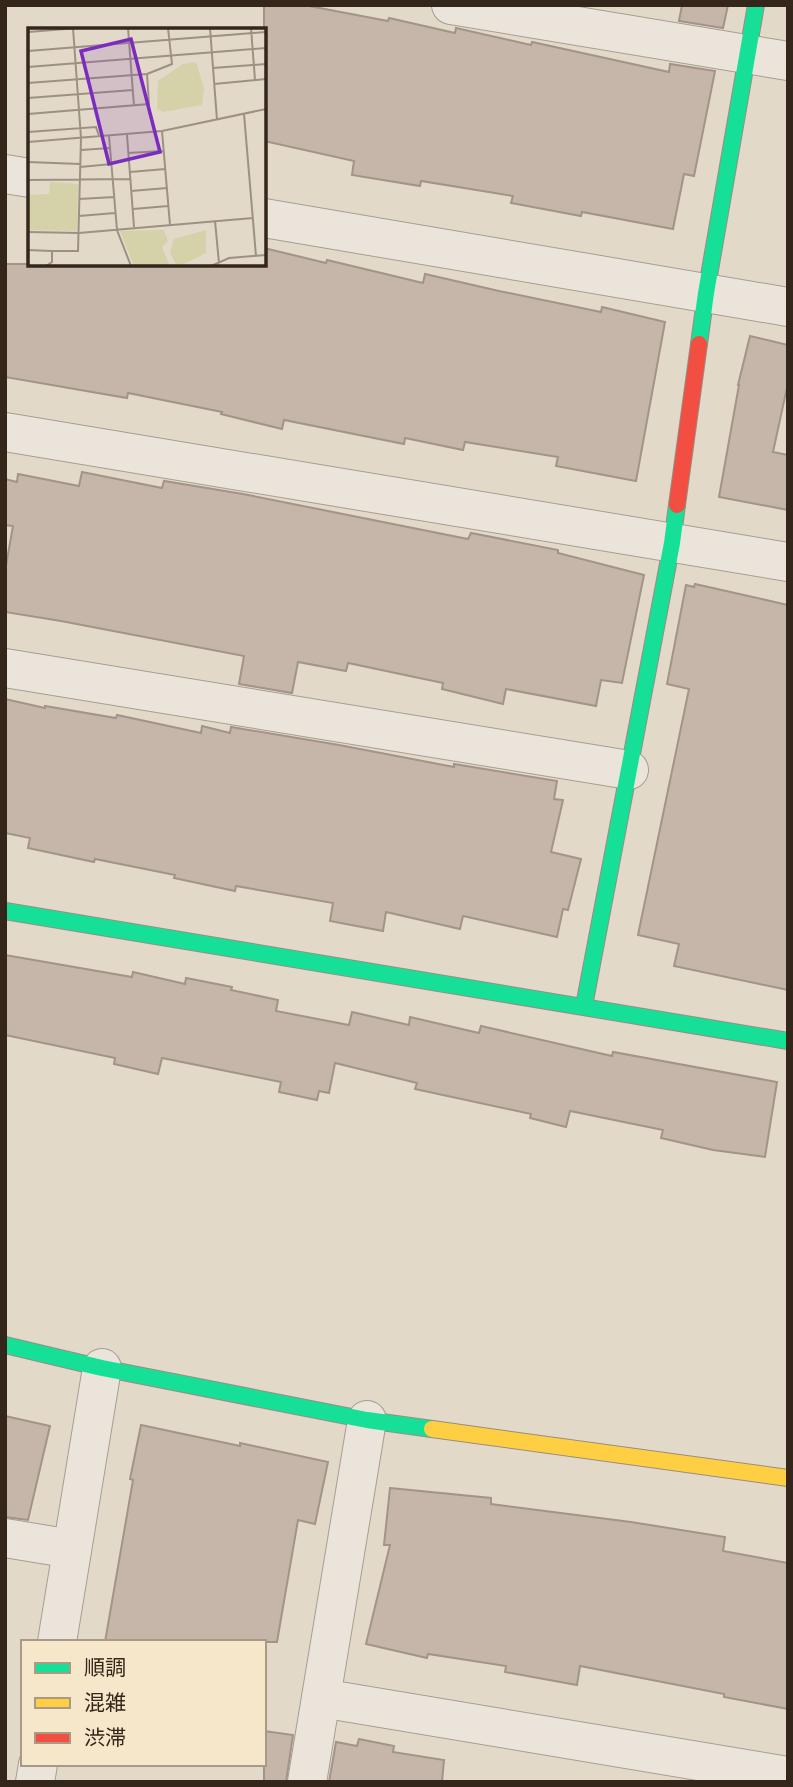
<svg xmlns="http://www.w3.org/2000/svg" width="793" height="1787" viewBox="0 0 793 1787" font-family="'IBM Plex Serif','Noto Sans JP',serif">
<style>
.building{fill:#c6b6a9;stroke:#a29488;stroke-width:2}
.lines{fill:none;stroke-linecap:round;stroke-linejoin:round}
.street-casing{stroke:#a79e92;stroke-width:40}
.fast-casing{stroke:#978d82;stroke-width:18}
.slow-casing{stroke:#978d82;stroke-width:18}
.jam-casing{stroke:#978d82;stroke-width:18}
.street{stroke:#ebe4da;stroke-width:38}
.fast{stroke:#16e098;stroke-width:16}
.slow{stroke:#ffcf43;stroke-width:16}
.jam{stroke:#f24e42;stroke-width:16}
.inset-road{fill:none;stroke:#9d9183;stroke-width:2}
.view{fill:#7b2cbf;fill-opacity:0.15;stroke:#7b2cbf;stroke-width:3.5}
.inset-edge{fill:none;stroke:#35261b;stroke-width:3.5}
</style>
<rect width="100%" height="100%" fill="#e3d9c8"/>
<g class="building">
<path d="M 264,5 L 304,5 L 388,21 L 389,18 L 455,33 L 456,28 L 531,45 L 532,42 L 669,72 L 670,64 L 715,71 L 694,176 L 684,174 L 673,229 L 582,212 L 581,216 L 511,203 L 513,196 L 421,181 L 420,186 L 352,175 L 354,161 L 264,141 Z"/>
<path d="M 682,5 L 728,5 L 723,28 L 679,21 Z"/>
<path d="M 264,248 L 326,263 L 327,260 L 423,283 L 425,274 L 499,291 L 601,312 L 602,307 L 665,322 L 636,481 L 556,466 L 558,457 L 465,442 L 463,450 L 405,438 L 404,444 L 284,420 L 282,429 L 221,414 L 222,412 L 128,393 L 127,398 L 5,377 L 5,264 L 264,264 Z"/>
<path d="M 750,336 L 788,345 L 788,383 L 773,452 L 788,455 L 788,510 L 719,497 L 739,385 L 738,385 Z"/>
<path d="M 82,472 L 162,488 L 164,481 L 243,494 L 468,539 L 471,533 L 558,550 L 558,553 L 644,575 L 622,683 L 601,680 L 596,706 L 506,689 L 503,704 L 442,689 L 443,683 L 348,663 L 346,671 L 298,662 L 292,693 L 239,684 L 244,656 L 61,621 L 5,612 L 5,571 L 13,526 L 5,525 L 5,479 L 17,482 L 18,474 L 79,486 Z"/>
<path d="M 695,584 L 788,605 L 788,990 L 674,966 L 679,944 L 638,935 L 689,689 L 667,684 L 686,585 L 694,587 Z"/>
<path d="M 5,699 L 45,708 L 45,706 L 116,718 L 117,715 L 201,733 L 202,726 L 230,733 L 231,727 L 339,745 L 454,767 L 454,764 L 557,781 L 554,799 L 563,800 L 551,852 L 581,859 L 568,910 L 563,909 L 557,937 L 463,916 L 460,929 L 386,912 L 383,931 L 330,921 L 333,903 L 236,886 L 235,891 L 174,878 L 175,875 L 95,859 L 94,862 L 28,848 L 30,838 L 5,833 Z"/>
<path d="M 5,955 L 132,977 L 133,972 L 185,984 L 186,978 L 232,987 L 231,990 L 278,1000 L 276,1011 L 349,1025 L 352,1012 L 409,1025 L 410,1017 L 479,1033 L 481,1026 L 612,1056 L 613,1052 L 777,1082 L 765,1157 L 713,1150 L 661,1138 L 663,1130 L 570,1111 L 566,1127 L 530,1118 L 531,1114 L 415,1089 L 417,1083 L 335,1063 L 329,1093 L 319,1091 L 317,1100 L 279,1092 L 281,1082 L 162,1058 L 158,1074 L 114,1064 L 115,1058 L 5,1035 Z"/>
<path d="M 5,1416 L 50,1426 L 28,1520 L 5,1517 Z"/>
<path d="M 141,1425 L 240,1446 L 240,1443 L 328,1462 L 315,1524 L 298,1520 L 277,1642 L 105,1642 L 133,1480 L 130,1479 Z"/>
<path d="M 390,1488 L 491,1498 L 491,1504 L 631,1522 L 725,1537 L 723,1551 L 788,1563 L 788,1709 L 724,1697 L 724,1694 L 580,1666 L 577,1685 L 505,1672 L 506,1666 L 428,1654 L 427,1658 L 366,1644 L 390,1545 L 384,1545 Z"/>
<path d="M 264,1731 L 293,1735 L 286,1782 L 264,1782 Z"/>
<path d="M 359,1739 L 394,1746 L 393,1752 L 444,1760 L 442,1782 L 329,1782 L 336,1742 L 357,1746 Z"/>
</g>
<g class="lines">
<g class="street-casing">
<g id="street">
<path d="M 451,5 L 788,61"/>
<path d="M 5,174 L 30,178"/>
<path d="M 264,218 L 788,307"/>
<path d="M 5,432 L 788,562"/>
<path d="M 5,668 L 629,770"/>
<path d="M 5,1538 L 72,1549"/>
<path d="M 57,1642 L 102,1368"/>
<path d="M 321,1698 L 788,1776"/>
<path d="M 35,1782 L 38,1764"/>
<path d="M 307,1782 L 367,1420"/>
</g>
</g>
<g class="fast-casing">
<g id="fast">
<path d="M 699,344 L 706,293 L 756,5"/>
<path d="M 5,911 L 788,1041"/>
<path d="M 584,1006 L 672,543 L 677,505"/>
<path d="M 5,1345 L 102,1368 L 367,1420 L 432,1429"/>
</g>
</g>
<g class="slow-casing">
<path id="slow" d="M 432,1429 L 788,1478"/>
</g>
<g class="jam-casing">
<path id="jam" d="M 677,505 L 699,344"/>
</g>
<use href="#street" class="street"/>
<use href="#fast" class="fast"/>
<use href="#slow" class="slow"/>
<use href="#jam" class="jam"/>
</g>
<g transform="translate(28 28)">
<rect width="238" height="238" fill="#e3d9c8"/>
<path d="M 168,34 L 176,60 L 174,77 L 135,84 L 129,81 L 130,53 L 155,36 ZM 22,154 L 50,156 L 49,203 L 0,202 L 0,167 L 21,166 ZM 136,202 L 140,213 L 134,219 L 142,238 L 106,238 L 92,203 ZM 178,202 L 178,225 L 154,237 L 147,235 L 142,224 L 146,211 Z" fill="#d5d2a9"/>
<path class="inset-road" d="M 100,0 L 106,78M 182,0 L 189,92M 223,0 L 227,52M 0,4 L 50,0M 0,23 L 238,4M 0,39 L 238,20M 185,40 L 238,36M 0,55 L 119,46M 186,56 L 238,51M 0,70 L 105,62M 0,86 L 121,76 L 119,46 L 144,36 L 140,0M 216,86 L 228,228M 134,103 L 142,197M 0,104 L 68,99 L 71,108M 99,107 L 106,199M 81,108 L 89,202 L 103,238M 0,114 L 134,103 L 238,81M 53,122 L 82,120M 100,125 L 135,123M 0,134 L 52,136M 52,139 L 84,136M 102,144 L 137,141M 0,152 L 102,151M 103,163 L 139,160M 51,171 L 86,169M 105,181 L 140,178M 51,188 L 87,185M 187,193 L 191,235M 0,204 L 51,205 L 225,190M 0,222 L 24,223M 18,238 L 24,234 L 24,223 L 50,223 L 53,110 L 45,0M 183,238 L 201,230 L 238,227"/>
<path class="view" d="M 103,11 L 132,124 L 81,136 L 53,23 Z"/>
<rect width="238" height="238" class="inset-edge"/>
</g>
<rect width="793" height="1787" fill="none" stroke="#35261b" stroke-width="14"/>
<rect x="21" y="1640" width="245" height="126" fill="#f6e7cb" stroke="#a99a85" stroke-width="2"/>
<rect x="35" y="1663" width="35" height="10" fill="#16e098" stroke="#a99a85" stroke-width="2"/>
<text x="84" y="1675" font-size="21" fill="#35261b">順調</text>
<rect x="35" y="1698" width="35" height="10" fill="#ffcf43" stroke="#a99a85" stroke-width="2"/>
<text x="84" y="1710" font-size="21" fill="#35261b">混雑</text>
<rect x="35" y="1733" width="35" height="10" fill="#f24e42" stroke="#a99a85" stroke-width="2"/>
<text x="84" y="1745" font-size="21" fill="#35261b">渋滞</text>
</svg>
